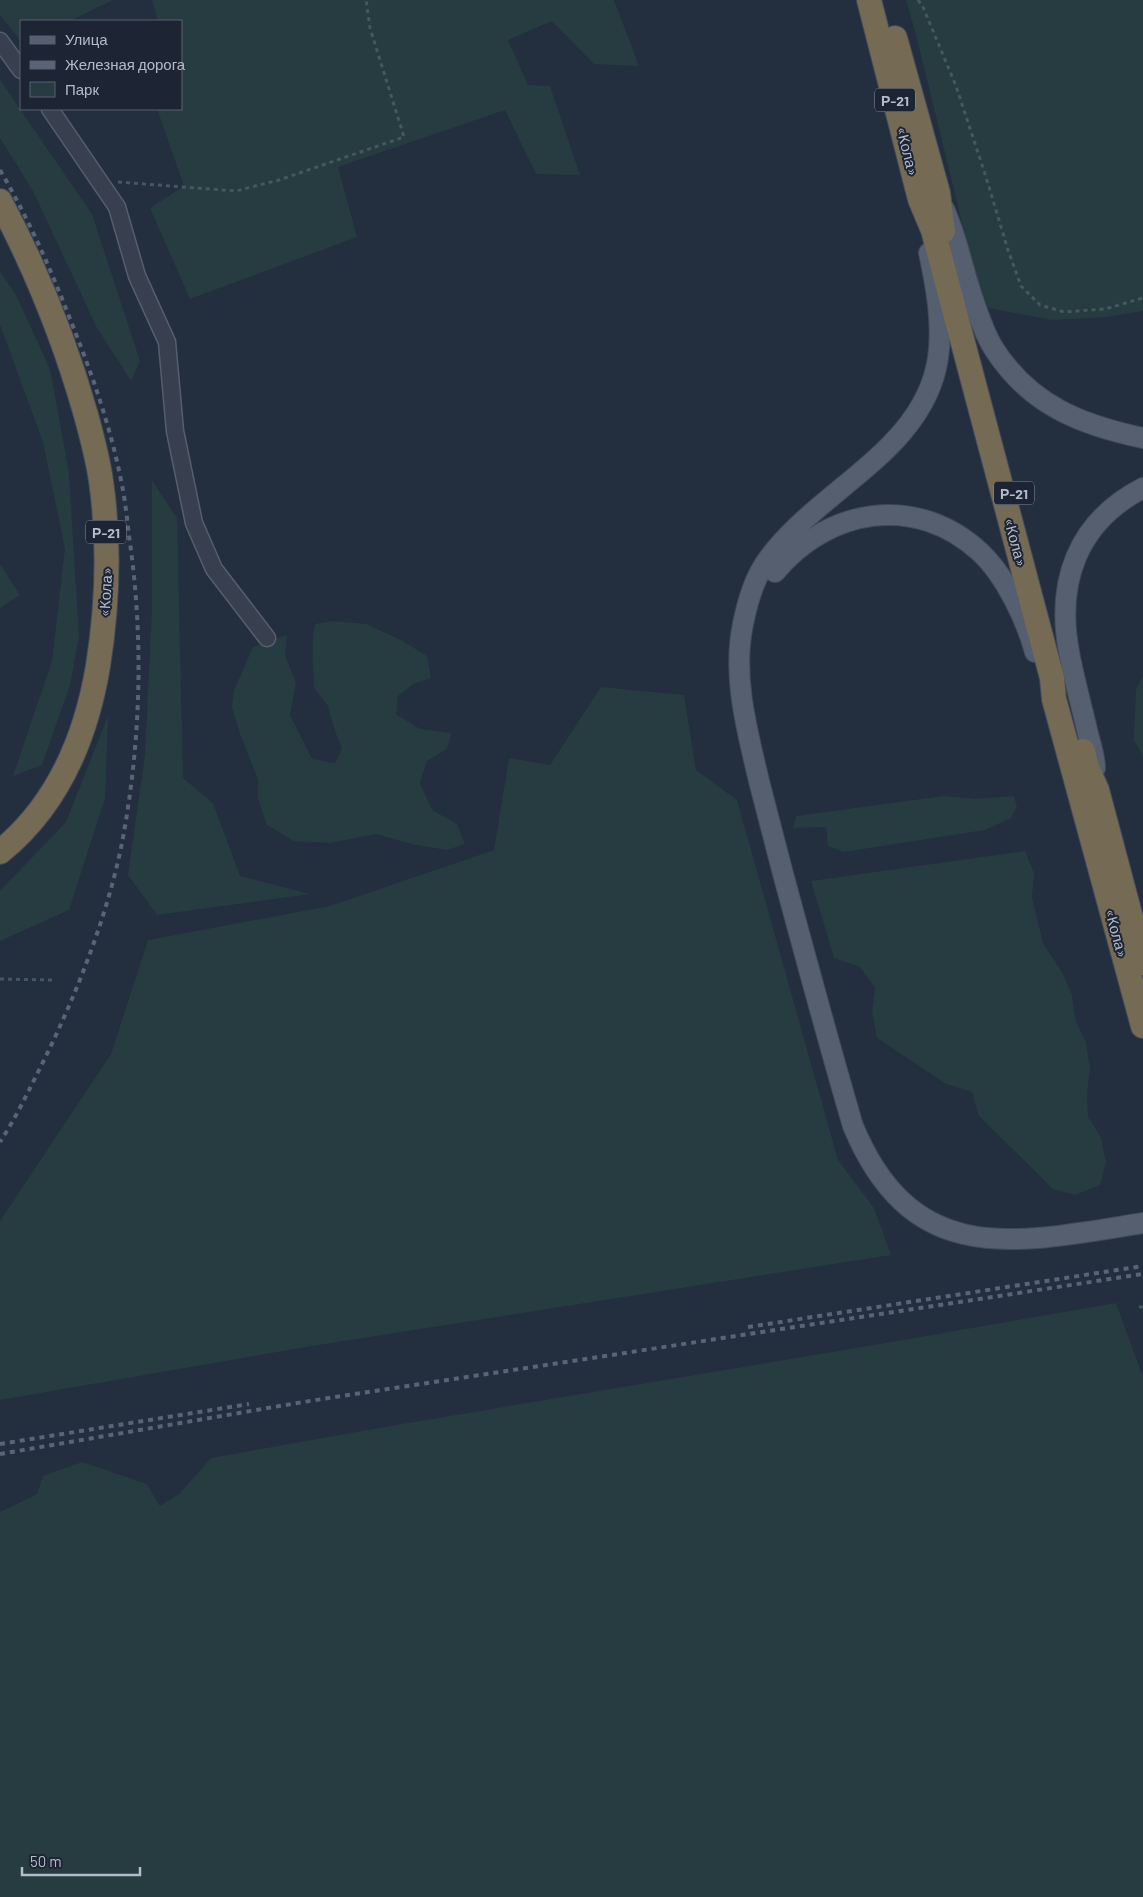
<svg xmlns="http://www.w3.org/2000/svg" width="1143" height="1897" viewBox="0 0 1143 1897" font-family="Barlow,sans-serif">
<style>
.green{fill:#263c40}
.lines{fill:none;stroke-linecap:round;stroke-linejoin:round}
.minor-casing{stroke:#565e6d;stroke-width:19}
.major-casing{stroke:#414958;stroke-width:22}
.highway-casing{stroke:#434b5a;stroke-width:26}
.path{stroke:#44595d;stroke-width:3;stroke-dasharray:4 4;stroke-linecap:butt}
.minor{stroke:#38404f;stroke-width:16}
.major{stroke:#565f6f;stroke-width:20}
.highway{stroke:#756a54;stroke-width:24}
.rail{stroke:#596476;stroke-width:4;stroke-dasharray:5 5;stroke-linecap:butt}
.labels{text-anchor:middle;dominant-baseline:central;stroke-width:4;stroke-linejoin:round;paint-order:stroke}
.shield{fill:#1d2534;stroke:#878e9d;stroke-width:1}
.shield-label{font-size:14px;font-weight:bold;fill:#b4bbca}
.street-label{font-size:15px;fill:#b4bbca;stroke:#1d2534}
</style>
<rect width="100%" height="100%" fill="#232e3f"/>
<g class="green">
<path d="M 0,0 L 113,0 L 70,21 L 21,21 L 21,41 L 0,15 Z"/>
<path d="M 152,0 L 614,0 L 639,66 L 594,64 L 552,21 L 508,40 L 528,85 L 550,86 L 580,175 L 536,174 L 505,110 L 338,167 L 357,237 L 190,299 L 150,208 L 184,186 L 157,109 L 181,109 L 181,21 L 158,21 Z"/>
<path d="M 906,0 L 1143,0 L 1143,311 L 1106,317 L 1052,320 L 988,308 L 973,267 L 916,35 Z"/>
<path d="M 0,80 L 92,214 L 140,361 L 131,381 L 97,328 L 33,191 L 0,138 Z"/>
<path d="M 0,272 L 16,295 L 50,369 L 69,473 L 79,637 L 70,685 L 42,765 L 13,776 L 52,661 L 65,549 L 43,442 L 0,325 Z"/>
<path d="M 152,480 L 177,518 L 183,778 L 213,803 L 240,876 L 310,894 L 157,915 L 128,875 L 145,755 L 152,609 Z"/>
<path d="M 0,564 L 20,595 L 0,608 Z"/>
<path d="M 333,621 L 366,624 L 401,640 L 427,656 L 431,678 L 413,684 L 398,696 L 396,714 L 420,729 L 451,733 L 447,749 L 427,761 L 420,783 L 432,810 L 457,824 L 465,844 L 447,850 L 416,845 L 376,834 L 330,843 L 294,841 L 267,825 L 258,799 L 258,780 L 240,734 L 232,707 L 234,690 L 253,647 L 287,635 L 285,655 L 296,683 L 290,715 L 312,759 L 335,763 L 342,749 L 335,731 L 328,706 L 314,688 C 314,667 310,645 315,624 Z"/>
<path d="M 1143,676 L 1143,757 L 1134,740 L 1136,690 Z"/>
<path d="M 601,687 L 684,695 L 696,770 L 737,800 L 838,1160 L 874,1208 L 891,1255 L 306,1347 L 0,1400 L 0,1221 L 111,1054 L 148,940 L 330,906 L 494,850 L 509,758 L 550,765 Z"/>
<path d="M 108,716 L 105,798 L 69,910 L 0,941 L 0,891 L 66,822 Z"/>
<path d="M 944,796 L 975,799 L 1014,796 L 1017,807 L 1011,818 L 985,830 L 844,852 L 828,846 L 826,827 L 793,828 L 796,816 Z"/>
<path d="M 1025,851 L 1034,873 L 1032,897 L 1043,943 L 1062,972 L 1072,995 L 1075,1019 L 1086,1042 L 1090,1069 L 1087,1092 L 1088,1116 L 1101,1138 L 1106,1162 L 1100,1185 L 1075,1195 L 1053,1189 L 979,1116 L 972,1092 L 946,1084 L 877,1038 L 872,1012 L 875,988 L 860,967 L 834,958 L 811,881 Z"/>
<path d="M 1116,1303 L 1143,1377 L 1143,1897 L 0,1897 L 0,1512 L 37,1494 L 43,1476 L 82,1462 L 147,1484 L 160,1506 L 179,1494 L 211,1458 L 396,1425 L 874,1345 Z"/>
</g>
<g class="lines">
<g class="minor-casing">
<g id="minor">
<path d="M 0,41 L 21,70"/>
<path d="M 50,109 L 117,207 L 137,276 L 167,342 L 175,431 L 194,523 L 214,569 L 267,638"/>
</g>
</g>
<g class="major-casing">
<g id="major">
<path d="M 944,209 C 957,237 962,267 972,296 C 978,314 984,333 994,349 C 1030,405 1081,425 1143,438"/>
<path d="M 929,253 C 936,286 943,324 938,358 C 924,453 813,491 764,565 C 753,582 747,604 743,624 C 732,676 747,730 759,781 C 767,811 774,840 782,870 C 805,955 828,1041 853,1126 C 913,1270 1016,1243 1143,1223"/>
<path d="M 775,572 C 828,508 916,493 980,552 C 1005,575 1026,619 1035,652"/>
<path d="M 1095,768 C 1095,757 1091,745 1088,734 C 1082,707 1074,680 1069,652 C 1056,582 1077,522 1143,488"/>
</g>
</g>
<g class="highway-casing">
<g id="highway">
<path d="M 869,0 L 920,199 L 933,230 L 1052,678 L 1054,699 L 1143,1026"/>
<path d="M 895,38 L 938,193 L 943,231"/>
<path d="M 0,201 C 36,269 65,341 86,415 C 92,437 98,459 101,481 C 110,544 108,603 98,666 C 86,738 58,805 0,852"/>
<path d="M 1083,751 L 1087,768 L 1097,790 L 1143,963"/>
</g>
</g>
<g class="path">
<path d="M 918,0 L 923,7 L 956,86 L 986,177 L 1008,250 L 1021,286 L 1040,305 L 1064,312 L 1105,309 L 1143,298"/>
<path d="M 118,182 L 236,191 L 279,180 L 404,137 L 370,28 L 366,0"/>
<path d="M 0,979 L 53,980"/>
<path d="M 1139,1307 L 1143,1307"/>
</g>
<use href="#minor" class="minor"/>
<use href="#major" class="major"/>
<use href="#highway" class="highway"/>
<g class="rail">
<path d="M 0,170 C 28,218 50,267 70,319 C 91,371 110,425 121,480 C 125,499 127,518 129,536 C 144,638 141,742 122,843 C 107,917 77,993 44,1060 C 30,1088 17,1116 0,1142"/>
<path d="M 748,1327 L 1143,1266"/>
<path d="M 0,1444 L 249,1404"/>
<path d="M 0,1454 L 303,1402 L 1143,1274"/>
</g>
</g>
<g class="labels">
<g class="shield">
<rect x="875" y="88.5" width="40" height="23" rx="4"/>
<rect x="994" y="481.5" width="40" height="23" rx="4"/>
<rect x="86" y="520.5" width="40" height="23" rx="4"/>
</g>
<g class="shield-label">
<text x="895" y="100">Р-21</text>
<text x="1014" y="493">Р-21</text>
<text x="106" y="532">Р-21</text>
</g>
<g class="street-label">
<text transform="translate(908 151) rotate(76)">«Кола»</text>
<text transform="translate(1016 542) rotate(75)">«Кола»</text>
<text transform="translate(105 592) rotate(-87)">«Кола»</text>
<text transform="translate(1117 933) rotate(75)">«Кола»</text>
</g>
</g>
<rect x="20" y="20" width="162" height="90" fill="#1d2534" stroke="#596170"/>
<rect x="30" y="36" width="25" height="8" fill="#565f6f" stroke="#596170"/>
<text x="65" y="45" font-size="15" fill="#b4bbca">Улица</text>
<rect x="30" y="61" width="25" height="8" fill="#596476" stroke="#596170"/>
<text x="65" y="70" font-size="15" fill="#b4bbca">Железная дорога</text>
<rect x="30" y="82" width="25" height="15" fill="#263c40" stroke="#596170"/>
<text x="65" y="95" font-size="15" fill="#b4bbca">Парк</text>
<path d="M22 1867v8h118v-8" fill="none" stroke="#b4bbca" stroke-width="2.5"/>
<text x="30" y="1867" font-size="15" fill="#b4bbca" stroke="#1d2534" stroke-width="4" paint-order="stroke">50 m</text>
</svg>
